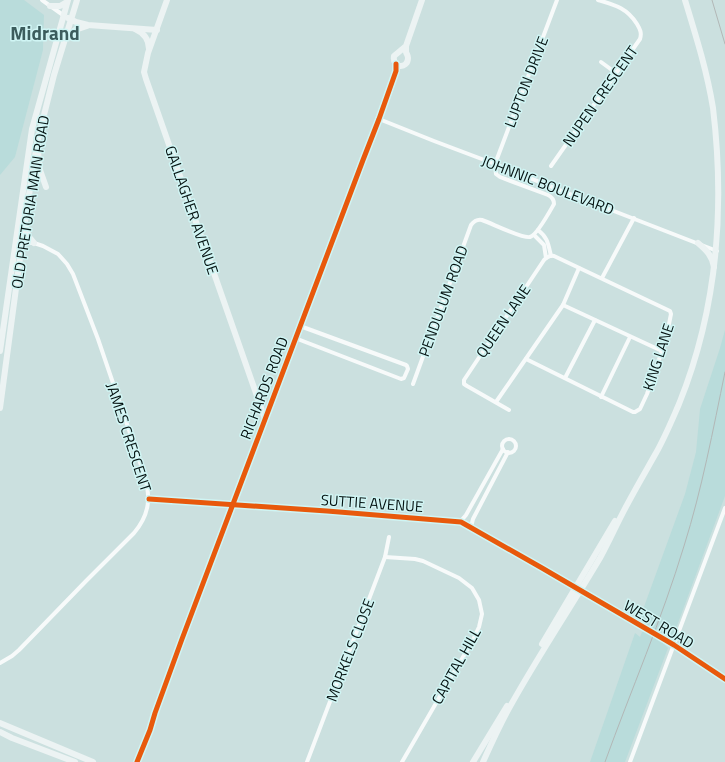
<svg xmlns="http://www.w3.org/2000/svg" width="725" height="762" viewBox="0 0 725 762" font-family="'Titillium Web',sans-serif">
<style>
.built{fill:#b9dcdb}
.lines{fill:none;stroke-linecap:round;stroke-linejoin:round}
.street{stroke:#f7fafa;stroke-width:4}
.secondary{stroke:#ecf3f3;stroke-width:6}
.rail{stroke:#b2b7b6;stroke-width:1}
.cycleway-casing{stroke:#d0f5f4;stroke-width:8}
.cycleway{stroke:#e8590c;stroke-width:5}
.labels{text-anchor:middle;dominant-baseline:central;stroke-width:3;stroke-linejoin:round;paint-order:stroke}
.street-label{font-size:15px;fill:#051211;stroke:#d0f5f4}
.district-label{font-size:19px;font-weight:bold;fill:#3c5d5d;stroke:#d0f5f4}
</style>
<rect width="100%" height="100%" fill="#cbe0df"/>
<g class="built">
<path d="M 0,0 L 24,0 L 44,15 L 43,50 L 15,157 L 0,175 Z"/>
<path d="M 725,330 L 725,496 L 674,634 L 671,637 L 666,635 L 663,643 L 668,648 L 625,762 L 590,762 L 635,633 L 640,637 L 642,632 L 644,632 L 647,623 L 642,621 L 641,615 L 685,494 L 696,452 L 700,409 L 720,348 Z"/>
</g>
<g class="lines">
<g class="street">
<path d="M 42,0 L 63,15"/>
<path d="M 601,62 L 616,73"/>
<path d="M 379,119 L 434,141 L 495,164 L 557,189 L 717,251"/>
<path d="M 551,166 L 640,39 C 642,33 640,29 637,24 C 627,8 615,5 598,0"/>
<path d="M 538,230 C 548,238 548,243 551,256"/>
<path d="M 534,235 L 544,245 L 546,258"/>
<path d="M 602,278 L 634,218"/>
<path d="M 563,305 L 662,351"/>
<path d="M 295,338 L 401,379 L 404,378 L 408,369 L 407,366 L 406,365 L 300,326"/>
<path d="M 565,378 L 595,320"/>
<path d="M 413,384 L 471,225 C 474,221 477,219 482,220 C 491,223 523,239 530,237 C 537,235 550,211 554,204 C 554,199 552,197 548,195 L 500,177 L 496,174 L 495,164 L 557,0"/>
<path d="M 601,397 L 630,337"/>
<path d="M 496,402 L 563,305 L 579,268"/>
<path d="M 509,410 L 467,386 L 464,384 L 464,380 L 544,260 C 547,257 550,255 554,256 L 670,311 L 671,314 L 667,334 L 662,351 L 647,394 L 640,409 L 635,412 L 633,412 L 526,359"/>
<circle cx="509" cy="446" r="7"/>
<path d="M 149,499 L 232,505"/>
<path d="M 460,522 L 466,515 L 503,449"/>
<path d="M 471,527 L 473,519 L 508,452"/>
<path d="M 385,557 L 415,559 L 423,561 L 459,578 L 472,588 L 479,600 L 482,614 L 479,627 L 472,642 L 454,672 L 402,762"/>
<path d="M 0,663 L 12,656 L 19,650 L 86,581 L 134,533 C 150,514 151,497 144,474 L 98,339 L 73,274 L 67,264 L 58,254 L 43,246 L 34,243 L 15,242"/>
<path d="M 307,762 L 385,557 L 389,537"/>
<path d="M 630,762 L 725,508"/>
</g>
<g class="secondary">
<path d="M 167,0 L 148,53 L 144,72 L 146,79 L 265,419"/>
<path d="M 50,6 L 60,6 L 67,2"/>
<path d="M 68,18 L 76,22 L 88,25 L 157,30"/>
<path d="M 135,29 C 144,33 149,39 149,49"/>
<path d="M 66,38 L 75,30 L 87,26"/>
<path d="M 406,46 L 394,56 C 392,69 408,69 408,58 C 408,55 407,55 406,52 C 406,50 406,48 406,46 L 422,0"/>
<path d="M 38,152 L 40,170 L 46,187"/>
<path d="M 26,227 L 29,237 L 34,243"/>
<path d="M 698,243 C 706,250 712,255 714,267"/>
<path d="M 0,351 L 32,129 L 68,0"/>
<path d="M 0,408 L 25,221 L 37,143 L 54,75 L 77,0"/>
<path d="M 232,505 L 327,511 L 461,522 L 542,568 L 674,645 L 725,679"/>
<path d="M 542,644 L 615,521"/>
<path d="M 0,723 L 93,762"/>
<path d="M 0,732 L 12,738 L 75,762"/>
<path d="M 137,762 L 150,730 L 155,713 L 182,639 L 363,160 L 379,119 L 396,71 L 396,64"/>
<path d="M 473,762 L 507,706"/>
<path d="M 483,762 C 492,742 501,722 512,703 C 540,653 571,607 600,558 C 610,540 618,521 628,503 C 637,486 647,469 656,453 C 665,437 672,420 679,404 C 717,310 725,208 713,108 C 707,71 696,36 685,0"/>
</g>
<g class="rail">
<path d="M 712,0 L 725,44"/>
<path d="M 605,762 C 631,690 662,619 684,546 C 702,489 713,430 725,372"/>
</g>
<g class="cycleway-casing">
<g id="cycleway">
<path d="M 149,499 L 327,511 L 461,522 L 542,568 L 674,645 L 725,679"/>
<path d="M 137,762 L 150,730 L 155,713 L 182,639 L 363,160 L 379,119 L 396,71 L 396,64"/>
</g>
</g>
<use href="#cycleway" class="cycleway"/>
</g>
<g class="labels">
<g class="street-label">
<text transform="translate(526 82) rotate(-69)">LUPTON DRIVE</text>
<text transform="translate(600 96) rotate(-55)">NUPEN CRESCENT</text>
<text transform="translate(548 185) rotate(21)">JOHNNIC BOULEVARD</text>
<text transform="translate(30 202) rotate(-81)">OLD PRETORIA MAIN ROAD</text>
<text transform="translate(192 210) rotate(71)">GALLAGHER AVENUE</text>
<text transform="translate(443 301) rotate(-70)">PENDULUM ROAD</text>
<text transform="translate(503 321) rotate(-56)">QUEEN LANE</text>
<text transform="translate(658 357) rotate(-72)">KING LANE</text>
<text transform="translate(264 388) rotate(-69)">RICHARDS ROAD</text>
<text transform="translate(129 437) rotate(72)">JAMES CRESCENT</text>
<text transform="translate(372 503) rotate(4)">SUTTIE AVENUE</text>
<text transform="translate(659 624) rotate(31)">WEST ROAD</text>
<text transform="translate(350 650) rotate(-69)">MORKELS CLOSE</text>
<text transform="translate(456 666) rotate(-61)">CAPITAL HILL</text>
</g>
<g class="district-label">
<text x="45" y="32">Midrand</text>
</g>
</g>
</svg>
